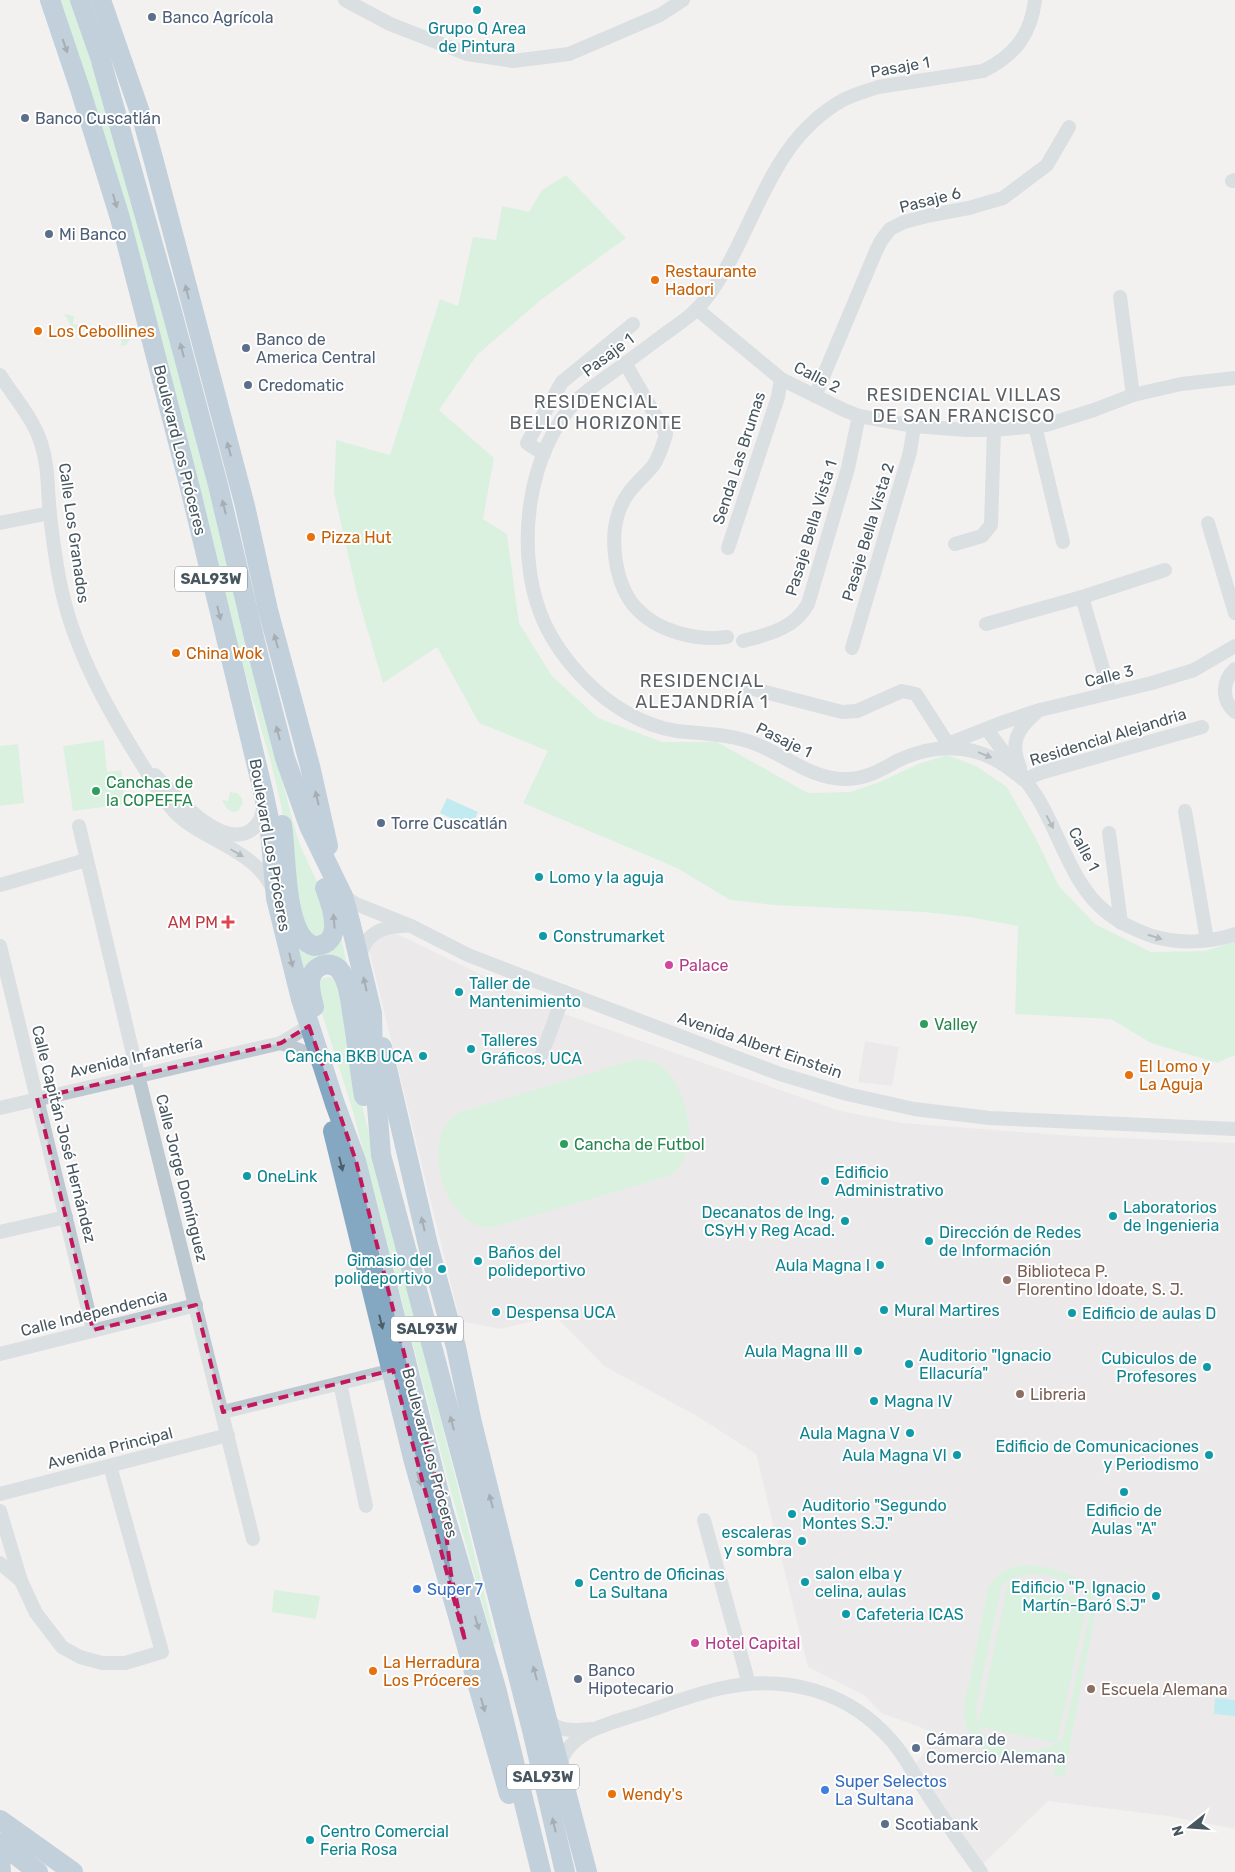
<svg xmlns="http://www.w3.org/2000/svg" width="1235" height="1872" viewBox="0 0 1235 1872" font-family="Rubik,sans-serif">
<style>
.education{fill:#e4e1e2}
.green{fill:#bcf2cd;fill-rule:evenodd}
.water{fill:#87e5f2}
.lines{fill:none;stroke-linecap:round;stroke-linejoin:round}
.minor{stroke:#bdc9d0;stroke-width:14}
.highway{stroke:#85a8c2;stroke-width:20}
.oneway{fill:#4d5e69}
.oneway2{fill:#6a7881}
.marked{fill:none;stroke:#c2185b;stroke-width:4;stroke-dasharray:10 6;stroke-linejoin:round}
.culture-dot{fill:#0f9aa8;stroke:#fff;stroke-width:2}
.service-dot{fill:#5c6f8a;stroke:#fff;stroke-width:2}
.food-dot{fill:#e8710a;stroke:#fff;stroke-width:2}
.leisure-dot{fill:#2e9e5b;stroke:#fff;stroke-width:2}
.health-dot{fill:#e0444e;stroke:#fff;stroke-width:2}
.hotel-dot{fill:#d1479c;stroke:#fff;stroke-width:2}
.education-dot{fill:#8d6e63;stroke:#fff;stroke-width:2}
.shop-dot{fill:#3f7fe0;stroke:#fff;stroke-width:2}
.labels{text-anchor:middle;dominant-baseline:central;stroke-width:4;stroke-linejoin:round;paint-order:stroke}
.shield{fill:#fff;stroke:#7e898f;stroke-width:1}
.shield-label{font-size:15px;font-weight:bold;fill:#47565f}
.service-label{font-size:16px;fill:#4e5e75;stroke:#fff;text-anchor:start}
.culture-label{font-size:16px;fill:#0d838f;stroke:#fff;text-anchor:start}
.street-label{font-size:16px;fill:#47565f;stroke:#fff}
.food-label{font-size:16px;fill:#c56008;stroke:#fff;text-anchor:start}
.leisure-label{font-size:16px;fill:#27864d;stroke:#fff;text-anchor:start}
.health-label{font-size:16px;fill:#be3a42;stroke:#fff;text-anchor:end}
.hotel-label{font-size:16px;fill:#b23c85;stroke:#fff;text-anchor:start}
.education-label{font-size:16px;fill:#785e54;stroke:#fff;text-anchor:start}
.shop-label{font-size:16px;fill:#366cbe;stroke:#fff;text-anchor:start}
.neighbourhood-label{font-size:18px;letter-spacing:1px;fill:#5c6166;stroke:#fff}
</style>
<rect width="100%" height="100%" fill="#f3f0f0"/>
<g class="education">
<path d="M 393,932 L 559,1012 L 840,1111 L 903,1123 L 1075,1136 L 1235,1143 L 1235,1829 L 1168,1816 L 1048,1801 L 979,1868 L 916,1763 L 939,1734 L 881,1713 L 864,1695 L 808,1667 L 756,1454 L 697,1416 L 604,1366 L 555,1316 L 500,1329 L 460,1321 L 369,950 L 373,940 Z"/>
<path d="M 865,1041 L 899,1047 L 892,1086 L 858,1082 Z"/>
</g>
<g class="green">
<path d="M 57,0 L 70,0 L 106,106 L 178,366 L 293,822 L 300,845 L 319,886 L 328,927 L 320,935 L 316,936 L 302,929 L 282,809 L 271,763 L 222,592 Z"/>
<path d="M 566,175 L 626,238 L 542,299 L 477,355 L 439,410 L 494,458 L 483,519 L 507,534 L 519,623 L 552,676 L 598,718 L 662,742 L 717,742 L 808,793 L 850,792 L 880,782 L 918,764 L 947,755 L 976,766 L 1007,787 L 1035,837 L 1059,886 L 1095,924 L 1151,952 L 1206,951 L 1235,941 L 1235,1055 L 1217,1063 L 1151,1043 L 1111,1019 L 1015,1014 L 1018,926 L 969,917 L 924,912 L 774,905 L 730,900 L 677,868 L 523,803 L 548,751 L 479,723 L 437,647 L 383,683 L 358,598 L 334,493 L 336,440 L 390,455 L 440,299 L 458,306 L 473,237 L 496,240 L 502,206 L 529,212 L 542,190 Z"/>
<path d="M 64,314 L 74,316 L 73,324 L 119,332 L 121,324 L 130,328 L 131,338 L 126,345 L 121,346 L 122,336 L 73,329 Z"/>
<path d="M 104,740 L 107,772 L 121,770 L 125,804 L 73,811 L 63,746 Z"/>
<path d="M 18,744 L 24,803 L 0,806 L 0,746 Z"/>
<path d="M 230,792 L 237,793 L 242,798 L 243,803 L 238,811 C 229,814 226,808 222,800 L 228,801 Z"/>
<path d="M 340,931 L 347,966 L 304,978 L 296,941 Z"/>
<path d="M 329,977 L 334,978 L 339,982 L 361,1101 L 485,1596 L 496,1643 L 494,1645 L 450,1488 L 352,1108 L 319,1004 L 319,982 L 323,978 Z"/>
<path d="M 634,1060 C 643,1059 653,1060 660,1065 C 688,1086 704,1156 669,1176 L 494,1227 C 446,1235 415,1134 460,1112 Z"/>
<path d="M 1031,1565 C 1056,1568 1092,1577 1097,1605 L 1064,1777 L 1054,1776 L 1057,1753 C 1020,1766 968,1762 964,1713 C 963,1703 967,1690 970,1679 C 976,1649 981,1619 988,1589 C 997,1570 1010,1566 1031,1565 ZM 1033,1574 C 1055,1575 1085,1583 1091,1607 L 1063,1738 C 1043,1758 992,1754 979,1727 L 1057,1743 L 1088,1599 L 1008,1582 L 978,1725 L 976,1709 L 1001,1588 C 1008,1577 1021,1576 1033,1574 Z"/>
<path d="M 274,1590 L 320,1596 L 316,1619 L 272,1612 Z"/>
</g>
<g class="water">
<path d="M 447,798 L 478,812 L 471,828 L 440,813 Z"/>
<path d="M 1215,1698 L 1235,1700 L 1235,1716 L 1214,1714 Z"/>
</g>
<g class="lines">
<g class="minor">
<path d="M 345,0 L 390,24 L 467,54 L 513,61 L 569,54 L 660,15 L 683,0"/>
<path d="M 1232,181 L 1235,180"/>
<path d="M 1120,297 L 1133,395"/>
<path d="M 698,310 L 781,379 L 844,410 L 859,416 L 914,426 L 966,430 L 994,430 L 1046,425 L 1094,410 L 1133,395 L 1181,384 L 1235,378"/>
<path d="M 625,363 L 666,434 C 663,445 659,457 653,466 C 640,481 626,491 619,511 C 609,539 615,585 636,608 C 658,632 697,641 727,637"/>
<path d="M 0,375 C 14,397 33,418 41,443 C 49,467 47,489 50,514 C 53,542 57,572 64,600 C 80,663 115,722 150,777 C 159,792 170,810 185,821 C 214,843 258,854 273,890"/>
<path d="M 815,396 L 876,251 L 881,241 L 890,229 L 904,222 L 931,215 L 969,208 L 1003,198 L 1047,165 L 1069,127"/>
<path d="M 1035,426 L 1063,542"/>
<path d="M 544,454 L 527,443 L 562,382 L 633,324"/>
<path d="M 0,523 L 50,513"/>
<path d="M 1208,523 L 1235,613"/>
<path d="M 955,544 L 982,536 L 991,525 L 994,430"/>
<path d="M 728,548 L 778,397 L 781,379"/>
<path d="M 1082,597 L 1110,693"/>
<path d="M 986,624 L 1082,597 L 1165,570"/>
<path d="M 743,641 C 769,634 794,629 808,604 L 848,468 L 859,416"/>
<path d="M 852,648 L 910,452 L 914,426"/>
<path d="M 1235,669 C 1222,681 1221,700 1235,712"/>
<path d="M 746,687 L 842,712 L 857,711 L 902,691 L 916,694 L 948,744"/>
<path d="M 987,729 C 1002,752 1022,773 1037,797 C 1059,832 1072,885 1105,911 C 1119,923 1135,930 1152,936 C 1177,944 1210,943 1235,934"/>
<path d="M 945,745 L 1001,723 L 1040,710 L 1152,683 L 1194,670 L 1235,646"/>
<path d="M 1020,768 C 1010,743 1016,730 1036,713"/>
<path d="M 155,775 C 175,795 219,849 250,831 C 259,825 263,816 263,805"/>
<path d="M 1024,780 C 1016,774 1008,767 999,762 C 969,743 930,745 899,760 C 882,769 867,779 847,779 C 812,780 787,756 756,744 C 731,734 703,734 677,731 C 643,726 609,705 586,681 C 567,662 551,640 541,615 C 515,549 527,451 578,399 C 585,392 594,386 602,380 C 622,366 642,351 662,336 C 680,323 695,314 708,296 C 757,230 766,143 843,100 C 854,94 867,91 878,87 L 983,71 C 1014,56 1031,35 1035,0"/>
<path d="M 1024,780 L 1040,773 L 1202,727"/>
<path d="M 1185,811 L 1207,940"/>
<path d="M 79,826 L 138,1075 L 253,1539"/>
<path d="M 1109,833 L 1121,923"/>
<path d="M 0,885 L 86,860"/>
<path d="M 343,896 L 356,904 L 411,926 L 468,955 L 517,974 L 780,1074 L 847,1094 L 914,1109 L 990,1118 L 1235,1129"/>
<path d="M 0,946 L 93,1330"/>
<path d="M 360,960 C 362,935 383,925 405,926"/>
<path d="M 281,1043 L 315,1056"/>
<path d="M 542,1054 L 565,992"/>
<path d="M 0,1108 L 281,1043 L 309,1026"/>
<path d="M 0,1232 L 66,1217"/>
<path d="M 0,1354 L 196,1305"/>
<path d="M 340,1383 L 366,1506"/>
<path d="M 223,1412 L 393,1370"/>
<path d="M 0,1494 L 228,1435"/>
<path d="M 0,1511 L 21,1581 L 36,1613 L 62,1647 L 80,1657 L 102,1663 L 125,1663 L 162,1652 L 110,1466"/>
<path d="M 704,1520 L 749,1684"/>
<path d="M 0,1563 L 20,1580"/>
<path d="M 548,1720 C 560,1733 575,1730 591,1729"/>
<path d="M 560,1765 C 569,1730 613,1723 642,1713 C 669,1704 695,1694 722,1688 C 786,1674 848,1691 891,1740 C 903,1753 911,1770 921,1784 C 940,1814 960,1843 981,1872"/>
</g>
<g class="highway">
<path d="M 50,0 L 80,89 L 120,218 L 190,488 L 263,791 L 269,819 L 276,898 L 301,999 L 335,1104 L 356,1161 L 443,1509 L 496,1688 L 541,1872"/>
<path d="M 80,0 L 100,57 L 172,312 L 218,485 L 257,650 L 285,758 L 309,826 L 343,896 L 351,925 L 372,1013 L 373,1057 L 381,1155 L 474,1504 L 532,1730 L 565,1872"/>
<path d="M 101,0 L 143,121 L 153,158 L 245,506 L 268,610 L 310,766 L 328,846"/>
<path d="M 282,825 C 287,853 283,937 314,946 C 346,945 332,906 325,888"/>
<path d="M 314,1007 C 312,998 308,986 311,977 C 316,963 333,960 341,972 C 349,983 350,999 352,1012 C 357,1040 359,1068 364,1096"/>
<path d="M 382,1047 L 428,1245 L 456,1347 L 472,1423 L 520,1616 L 587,1872"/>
<path d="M 333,1131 L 414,1462 L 509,1794"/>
<path d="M 0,1820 L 73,1872"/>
<path d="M 0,1843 L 38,1872"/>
<path d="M 0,1860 L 1,1872"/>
</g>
</g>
<defs><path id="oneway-solid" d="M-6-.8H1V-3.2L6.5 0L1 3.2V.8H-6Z" transform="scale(1.25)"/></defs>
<g class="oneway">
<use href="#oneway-solid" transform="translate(65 46) rotate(71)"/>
<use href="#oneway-solid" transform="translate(115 201) rotate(74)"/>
<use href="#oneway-solid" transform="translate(187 292) rotate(-104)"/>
<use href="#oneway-solid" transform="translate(182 350) rotate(-105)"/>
<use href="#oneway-solid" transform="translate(229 449) rotate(-105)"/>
<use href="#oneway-solid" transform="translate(224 507) rotate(-104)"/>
<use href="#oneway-solid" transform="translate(219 613) rotate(76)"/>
<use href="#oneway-solid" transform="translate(276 641) rotate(-105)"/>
<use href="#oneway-solid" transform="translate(278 733) rotate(-104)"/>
<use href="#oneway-solid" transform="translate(317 798) rotate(-103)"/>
<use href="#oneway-solid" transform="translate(334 921) rotate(-95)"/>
<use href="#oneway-solid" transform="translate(291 960) rotate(76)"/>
<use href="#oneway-solid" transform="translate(365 984) rotate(-103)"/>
<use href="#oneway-solid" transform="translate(341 1164) rotate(76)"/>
<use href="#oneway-solid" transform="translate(423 1224) rotate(-103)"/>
<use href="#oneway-solid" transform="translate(381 1322) rotate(76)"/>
<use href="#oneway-solid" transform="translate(452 1423) rotate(-105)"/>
<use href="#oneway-solid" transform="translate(419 1479) rotate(74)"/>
<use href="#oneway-solid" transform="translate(491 1501) rotate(-105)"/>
<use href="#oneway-solid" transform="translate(477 1623) rotate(74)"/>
<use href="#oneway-solid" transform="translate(535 1673) rotate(-105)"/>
<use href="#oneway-solid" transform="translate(483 1705) rotate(74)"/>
<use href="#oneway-solid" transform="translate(554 1825) rotate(-103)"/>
</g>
<g class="oneway2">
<use href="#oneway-solid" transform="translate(985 755) rotate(22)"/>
<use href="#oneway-solid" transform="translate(1050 822) rotate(62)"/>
<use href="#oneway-solid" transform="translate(237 853) rotate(30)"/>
<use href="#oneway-solid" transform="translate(1155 937) rotate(18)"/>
</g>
<path d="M0 0H1235V1872H0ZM 309,1026 L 356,1161 L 443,1509 L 451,1574 L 465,1641 L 393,1370 L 223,1412 L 196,1305 L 93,1330 L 37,1098 L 281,1043 Z" fill="#f3f0f0" fill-opacity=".55" fill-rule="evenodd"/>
<path class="marked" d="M 309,1026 L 356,1161 L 443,1509 L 451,1574 L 465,1641 L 393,1370 L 223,1412 L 196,1305 L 93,1330 L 37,1098 L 281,1043 Z"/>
<g class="culture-dot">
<circle cx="477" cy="10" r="5"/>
<circle cx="539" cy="877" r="5"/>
<circle cx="543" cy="936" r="5"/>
<circle cx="459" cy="992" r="5"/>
<circle cx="471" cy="1049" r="5"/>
<circle cx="423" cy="1056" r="5"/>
<circle cx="247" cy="1176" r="5"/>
<circle cx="825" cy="1181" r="5"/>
<circle cx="1113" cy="1216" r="5"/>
<circle cx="845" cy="1221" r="5"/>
<circle cx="929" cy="1241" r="5"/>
<circle cx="478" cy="1261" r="5"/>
<circle cx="880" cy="1265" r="5"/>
<circle cx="442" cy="1269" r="5"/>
<circle cx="884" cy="1310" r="5"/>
<circle cx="496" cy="1312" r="5"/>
<circle cx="1072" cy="1313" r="5"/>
<circle cx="858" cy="1351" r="5"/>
<circle cx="909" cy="1364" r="5"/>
<circle cx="1207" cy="1367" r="5"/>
<circle cx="874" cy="1401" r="5"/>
<circle cx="910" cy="1433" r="5"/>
<circle cx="957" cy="1455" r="5"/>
<circle cx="1209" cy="1455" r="5"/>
<circle cx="1124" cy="1492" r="5"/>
<circle cx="792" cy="1514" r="5"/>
<circle cx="802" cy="1541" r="5"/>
<circle cx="805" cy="1582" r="5"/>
<circle cx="579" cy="1583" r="5"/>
<circle cx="1156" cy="1596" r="5"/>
<circle cx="846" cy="1614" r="5"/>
<circle cx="310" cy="1840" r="5"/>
</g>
<g class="service-dot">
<circle cx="152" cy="17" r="5"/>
<circle cx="25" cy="118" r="5"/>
<circle cx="49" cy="234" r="5"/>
<circle cx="246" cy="348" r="5"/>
<circle cx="248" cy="385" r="5"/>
<circle cx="381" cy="823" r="5"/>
<circle cx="578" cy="1679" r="5"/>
<circle cx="916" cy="1748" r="5"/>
<circle cx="885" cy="1824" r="5"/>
</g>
<g class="food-dot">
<circle cx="655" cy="280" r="5"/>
<circle cx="38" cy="331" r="5"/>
<circle cx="311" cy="537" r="5"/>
<circle cx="176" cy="653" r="5"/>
<circle cx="1129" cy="1075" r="5"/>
<circle cx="373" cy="1671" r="5"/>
<circle cx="612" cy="1794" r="5"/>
</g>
<g class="leisure-dot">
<circle cx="96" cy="791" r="5"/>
<circle cx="924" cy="1024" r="5"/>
<circle cx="564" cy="1144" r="5"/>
</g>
<path class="health-dot" d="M225.5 914.5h5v5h5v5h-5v5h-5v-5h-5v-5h5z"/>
<g class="hotel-dot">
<circle cx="669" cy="965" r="5"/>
<circle cx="695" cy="1643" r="5"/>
</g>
<g class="education-dot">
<circle cx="1007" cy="1280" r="5"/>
<circle cx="1020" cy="1394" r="5"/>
<circle cx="1091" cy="1689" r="5"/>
</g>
<g class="shop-dot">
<circle cx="417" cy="1589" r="5"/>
<circle cx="825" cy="1790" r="5"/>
</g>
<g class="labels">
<g class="shield">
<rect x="175" y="566.5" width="72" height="25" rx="4"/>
<rect x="391" y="1316.5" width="72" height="25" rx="4"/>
<rect x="507" y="1764.5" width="72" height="25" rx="4"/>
</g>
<g class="shield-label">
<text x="211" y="579">SAL93W</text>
<text x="427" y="1329">SAL93W</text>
<text x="543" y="1777">SAL93W</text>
</g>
<g class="service-label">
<text x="162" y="17">Banco Agrícola</text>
<text x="35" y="118">Banco Cuscatlán</text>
<text x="59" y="234">Mi Banco</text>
<text x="256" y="339">Banco de<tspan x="256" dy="18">America Central</tspan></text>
<text x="258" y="385">Credomatic</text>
<text x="391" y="823">Torre Cuscatlán</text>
<text x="588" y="1670">Banco<tspan x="588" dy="18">Hipotecario</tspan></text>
<text x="926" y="1739">Cámara de<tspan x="926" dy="18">Comercio Alemana</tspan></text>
<text x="895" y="1824">Scotiabank</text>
</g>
<g class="culture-label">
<text x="477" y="28" text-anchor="middle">Grupo Q Area<tspan x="477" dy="18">de Pintura</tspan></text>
<text x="549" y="877">Lomo y la aguja</text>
<text x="553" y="936">Construmarket</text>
<text x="469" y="983">Taller de<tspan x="469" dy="18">Mantenimiento</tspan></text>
<text x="481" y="1040">Talleres<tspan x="481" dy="18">Gráficos, UCA</tspan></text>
<text x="413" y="1056" text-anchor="end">Cancha BKB UCA</text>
<text x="835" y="1172">Edificio<tspan x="835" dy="18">Administrativo</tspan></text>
<text x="257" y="1176">OneLink</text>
<text x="1123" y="1207">Laboratorios<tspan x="1123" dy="18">de Ingenieria</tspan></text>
<text x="835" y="1212" text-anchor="end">Decanatos de Ing,<tspan x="835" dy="18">CSyH y Reg Acad.</tspan></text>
<text x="939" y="1232">Dirección de Redes<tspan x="939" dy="18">de Información</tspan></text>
<text x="488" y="1252">Baños del<tspan x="488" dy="18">polideportivo</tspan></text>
<text x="432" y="1260" text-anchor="end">Gimasio del<tspan x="432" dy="18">polideportivo</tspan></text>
<text x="870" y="1265" text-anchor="end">Aula Magna I</text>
<text x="894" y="1310">Mural Martires</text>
<text x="506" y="1312">Despensa UCA</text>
<text x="1082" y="1313">Edificio de aulas D</text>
<text x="848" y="1351" text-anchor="end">Aula Magna III</text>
<text x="919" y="1355">Auditorio "Ignacio<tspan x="919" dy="18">Ellacuría"</tspan></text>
<text x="1197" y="1358" text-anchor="end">Cubiculos de<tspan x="1197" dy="18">Profesores</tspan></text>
<text x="884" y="1401">Magna IV</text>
<text x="900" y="1433" text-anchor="end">Aula Magna V</text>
<text x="1199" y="1446" text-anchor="end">Edificio de Comunicaciones<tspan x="1199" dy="18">y Periodismo</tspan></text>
<text x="947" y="1455" text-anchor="end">Aula Magna VI</text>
<text x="802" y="1505">Auditorio "Segundo<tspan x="802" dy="18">Montes S.J."</tspan></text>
<text x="1124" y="1510" text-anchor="middle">Edificio de<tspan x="1124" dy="18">Aulas "A"</tspan></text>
<text x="792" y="1532" text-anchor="end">escaleras<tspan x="792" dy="18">y sombra</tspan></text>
<text x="815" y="1573">salon elba y<tspan x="815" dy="18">celina, aulas</tspan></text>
<text x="589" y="1574">Centro de Oficinas<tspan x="589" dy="18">La Sultana</tspan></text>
<text x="1146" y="1587" text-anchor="end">Edificio "P. Ignacio<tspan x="1146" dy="18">Martín-Baró S.J"</tspan></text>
<text x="856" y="1614">Cafeteria ICAS</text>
<text x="320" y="1831">Centro Comercial<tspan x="320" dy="18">Feria Rosa</tspan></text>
</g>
<g class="street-label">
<text transform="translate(900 67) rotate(-10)">Pasaje 1</text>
<text transform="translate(930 200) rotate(-14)">Pasaje 6</text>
<text transform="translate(608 355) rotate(-37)">Pasaje 1</text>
<text transform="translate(817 377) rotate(27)">Calle 2</text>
<text transform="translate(180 450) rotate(76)">Boulevard Los Próceres</text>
<text transform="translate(739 458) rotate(-72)">Senda Las Brumas</text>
<text transform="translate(811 528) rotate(-73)">Pasaje Bella Vista 1</text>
<text transform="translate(868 532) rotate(-73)">Pasaje Bella Vista 2</text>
<text transform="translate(74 533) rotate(82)">Calle Los Granados</text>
<text transform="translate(1109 676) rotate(-14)">Calle 3</text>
<text transform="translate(1108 737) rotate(-17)">Residencial Alejandria</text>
<text transform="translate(784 740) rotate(26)">Pasaje 1</text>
<text transform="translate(270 845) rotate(80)">Boulevard Los Próceres</text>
<text transform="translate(1084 849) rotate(62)">Calle 1</text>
<text transform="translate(760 1045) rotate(19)">Avenida Albert Einstein</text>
<text transform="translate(136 1057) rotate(-13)">Avenida Infantería</text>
<text transform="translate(64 1134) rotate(76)">Calle Capitán José Hernández</text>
<text transform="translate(182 1178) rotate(76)">Calle Jorge Domínguez</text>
<text transform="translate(94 1313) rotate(-14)">Calle Independencia</text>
<text transform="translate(110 1448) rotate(-14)">Avenida Principal</text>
<text transform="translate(430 1453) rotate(75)">Boulevard Los Próceres</text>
</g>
<g class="food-label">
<text x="665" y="271">Restaurante<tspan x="665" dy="18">Hadori</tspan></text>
<text x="48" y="331">Los Cebollines</text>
<text x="321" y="537">Pizza Hut</text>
<text x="186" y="653">China Wok</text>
<text x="1139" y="1066">El Lomo y<tspan x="1139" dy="18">La Aguja</tspan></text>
<text x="383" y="1662">La Herradura<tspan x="383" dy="18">Los Próceres</tspan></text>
<text x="622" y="1794">Wendy's</text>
</g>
<g class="leisure-label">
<text x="106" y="782">Canchas de<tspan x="106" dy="18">la COPEFFA</tspan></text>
<text x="934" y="1024">Valley</text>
<text x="574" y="1144">Cancha de Futbol</text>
</g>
<g class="health-label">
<text x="218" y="922">AM PM</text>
</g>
<g class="hotel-label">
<text x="679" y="965">Palace</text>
<text x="705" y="1643">Hotel Capital</text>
</g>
<g class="education-label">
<text x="1017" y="1271">Biblioteca P.<tspan x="1017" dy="18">Florentino Idoate, S. J.</tspan></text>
<text x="1030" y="1394">Libreria</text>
<text x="1101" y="1689">Escuela Alemana</text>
</g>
<g class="shop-label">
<text x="427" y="1589">Super 7</text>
<text x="835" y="1781">Super Selectos<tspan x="835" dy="18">La Sultana</tspan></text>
</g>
<g class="neighbourhood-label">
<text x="964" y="395">RESIDENCIAL VILLAS<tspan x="964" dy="21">DE SAN FRANCISCO</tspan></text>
<text x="596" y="402">RESIDENCIAL<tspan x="596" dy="21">BELLO HORIZONTE</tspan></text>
<text x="702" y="681">RESIDENCIAL<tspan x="702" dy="21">ALEJANDRÍA 1</tspan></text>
</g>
</g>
<g transform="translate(1190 1827) rotate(253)" stroke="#ffffff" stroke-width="4" paint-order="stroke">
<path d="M0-4L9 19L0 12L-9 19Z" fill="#47565f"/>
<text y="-8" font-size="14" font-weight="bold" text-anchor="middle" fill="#47565f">N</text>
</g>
</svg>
